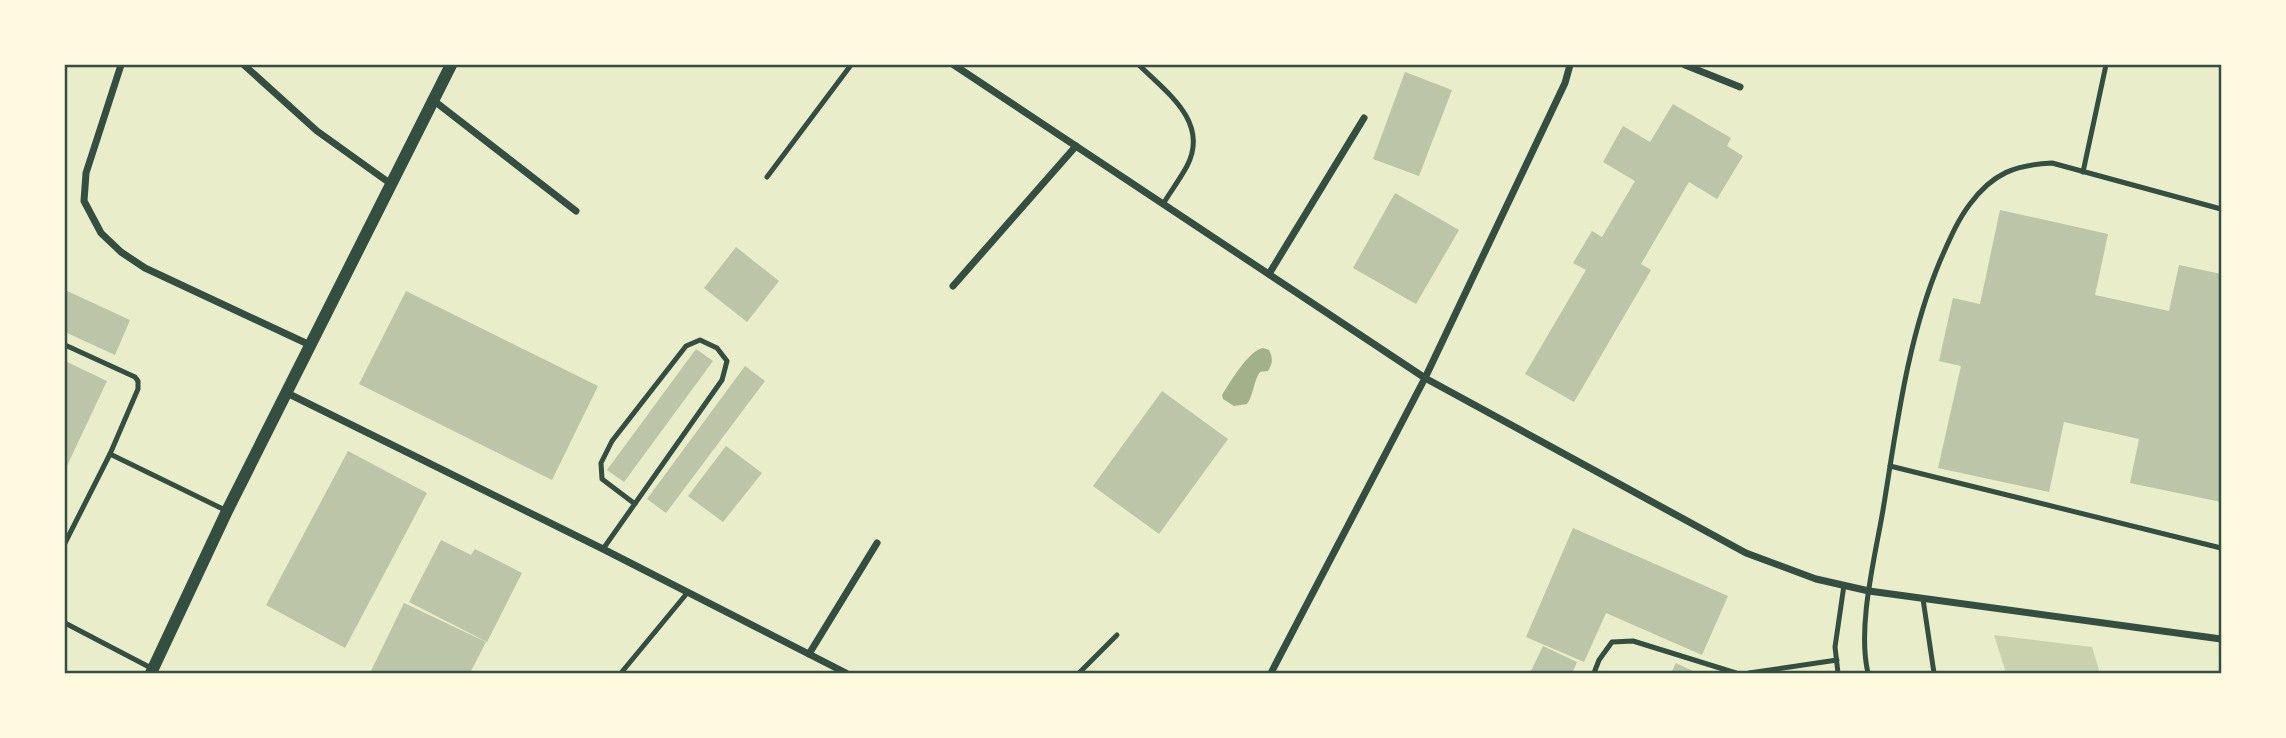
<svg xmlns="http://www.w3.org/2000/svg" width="2286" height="738" viewBox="0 0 2286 738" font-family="'Alegreya Sans',sans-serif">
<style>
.green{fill:#cad2ad}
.water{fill:#a3b18a}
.building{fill:#bcc5a7}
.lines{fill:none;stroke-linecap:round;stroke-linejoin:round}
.service{stroke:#344e41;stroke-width:5}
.minor{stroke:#344e41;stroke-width:7}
.tertiary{stroke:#344e41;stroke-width:12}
.neatline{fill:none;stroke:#344e41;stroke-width:2.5}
</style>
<rect width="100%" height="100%" fill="#e9edc9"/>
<path class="green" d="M 1994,635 L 2092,647 L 2100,673 L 2006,673 Z"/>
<path class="water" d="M 1263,348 L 1269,350 C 1273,358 1273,363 1268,371 L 1260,372 C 1253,382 1254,394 1247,404 L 1234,406 L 1223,399 L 1222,395 C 1230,382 1249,350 1263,348 Z"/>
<g class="building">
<path d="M 1405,72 L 1452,90 L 1419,176 L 1373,159 Z"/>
<path d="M 1673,104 L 1731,138 L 1727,146 L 1743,156 L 1717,199 L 1689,182 L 1641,264 L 1651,270 L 1574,402 L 1525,374 L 1586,270 L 1573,263 L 1592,231 L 1602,237 L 1635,181 L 1603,162 L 1623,126 L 1650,142 Z"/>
<path d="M 1395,193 L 1459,230 L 1416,304 L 1353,268 Z"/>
<path d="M 2000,210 L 2108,234 L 2095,295 L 2169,311 L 2179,265 L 2221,274 L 2221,502 L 2130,483 L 2139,439 L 2064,422 L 2049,492 L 1938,468 L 1961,366 L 1939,361 L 1953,298 L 1980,304 Z"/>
<path d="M 736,247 L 779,281 L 747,322 L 704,288 Z"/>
<path d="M 65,290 L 130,320 L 115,355 L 65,332 Z"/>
<path d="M 406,291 L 598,386 L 552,480 L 359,384 Z"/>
<path d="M 696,349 L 713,361 L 624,482 L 607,470 Z"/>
<path d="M 65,361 L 107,381 L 65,470 Z"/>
<path d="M 745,366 L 765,381 L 666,513 L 647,499 Z"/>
<path d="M 1162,391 L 1228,439 L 1159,534 L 1093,486 Z"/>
<path d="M 726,446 L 762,473 L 723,522 L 688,496 Z"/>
<path d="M 348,451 L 427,493 L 345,648 L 266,605 Z"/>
<path d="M 1573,528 L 1728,596 L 1702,655 L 1606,613 L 1584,662 L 1526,637 Z"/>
<path d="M 441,540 L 471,555 L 475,549 L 522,573 L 487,642 L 409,602 Z"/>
<path d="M 404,603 L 486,642 L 470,673 L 370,673 Z"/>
<path d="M 1543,646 L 1577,662 L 1572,673 L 1530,673 Z"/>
<path d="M 1676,663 L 1697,673 L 1671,673 Z"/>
</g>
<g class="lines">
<g class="service">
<path d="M 1139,65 C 1166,92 1210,122 1187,166 C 1180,179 1171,191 1163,204"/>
<path d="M 2083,172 L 2106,65"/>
<path d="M 767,177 L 851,65"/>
<path d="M 65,345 L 135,377 L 138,381 L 138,389 L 110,454 L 227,511"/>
<path d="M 1890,466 L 2221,548"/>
<path d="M 65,543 L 110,454"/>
<path d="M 603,549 L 722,380 L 727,361 L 717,348 L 700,340 L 686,346 L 612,441 L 601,463 L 602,479 L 635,504"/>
<path d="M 1923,599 L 1934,673"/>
<path d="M 65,623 L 153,669"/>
<path d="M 621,673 L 688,592"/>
<path d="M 1079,673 L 1117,635"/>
<path d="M 1594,673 L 1599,660 L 1612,642 L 1633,641 L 1736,673"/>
<path d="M 1749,673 L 1837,660"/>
<path d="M 1838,673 L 1835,647 L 1844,585"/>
<path d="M 1868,673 C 1857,627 1875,557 1883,510 C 1897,425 1907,340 1940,261 C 1949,241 1957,221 1970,204 C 1993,173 2015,165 2052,163 L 2221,209"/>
</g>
<g class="minor">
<path d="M 121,65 L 86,173 L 84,201 L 101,233 L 121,252 L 145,268 L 310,345"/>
<path d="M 244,65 L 317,131 L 391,184"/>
<path d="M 954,65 L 1425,378 L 1746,553 L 1816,579 L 1869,591 L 2221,639"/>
<path d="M 1685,65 L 1740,87"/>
<path d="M 433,100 L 576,211"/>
<path d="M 1269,274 L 1364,118"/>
<path d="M 953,286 L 1076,146"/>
<path d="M 287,393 L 603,549 L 846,673"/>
<path d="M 809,654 L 877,543"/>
<path d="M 1271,673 L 1425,378 L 1565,83 L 1570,65"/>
</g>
<path class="tertiary" d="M 151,673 L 227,511 L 451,65"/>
</g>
<rect width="2286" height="738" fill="none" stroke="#fefae0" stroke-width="133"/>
<rect x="66" y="66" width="2154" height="606" class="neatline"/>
</svg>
